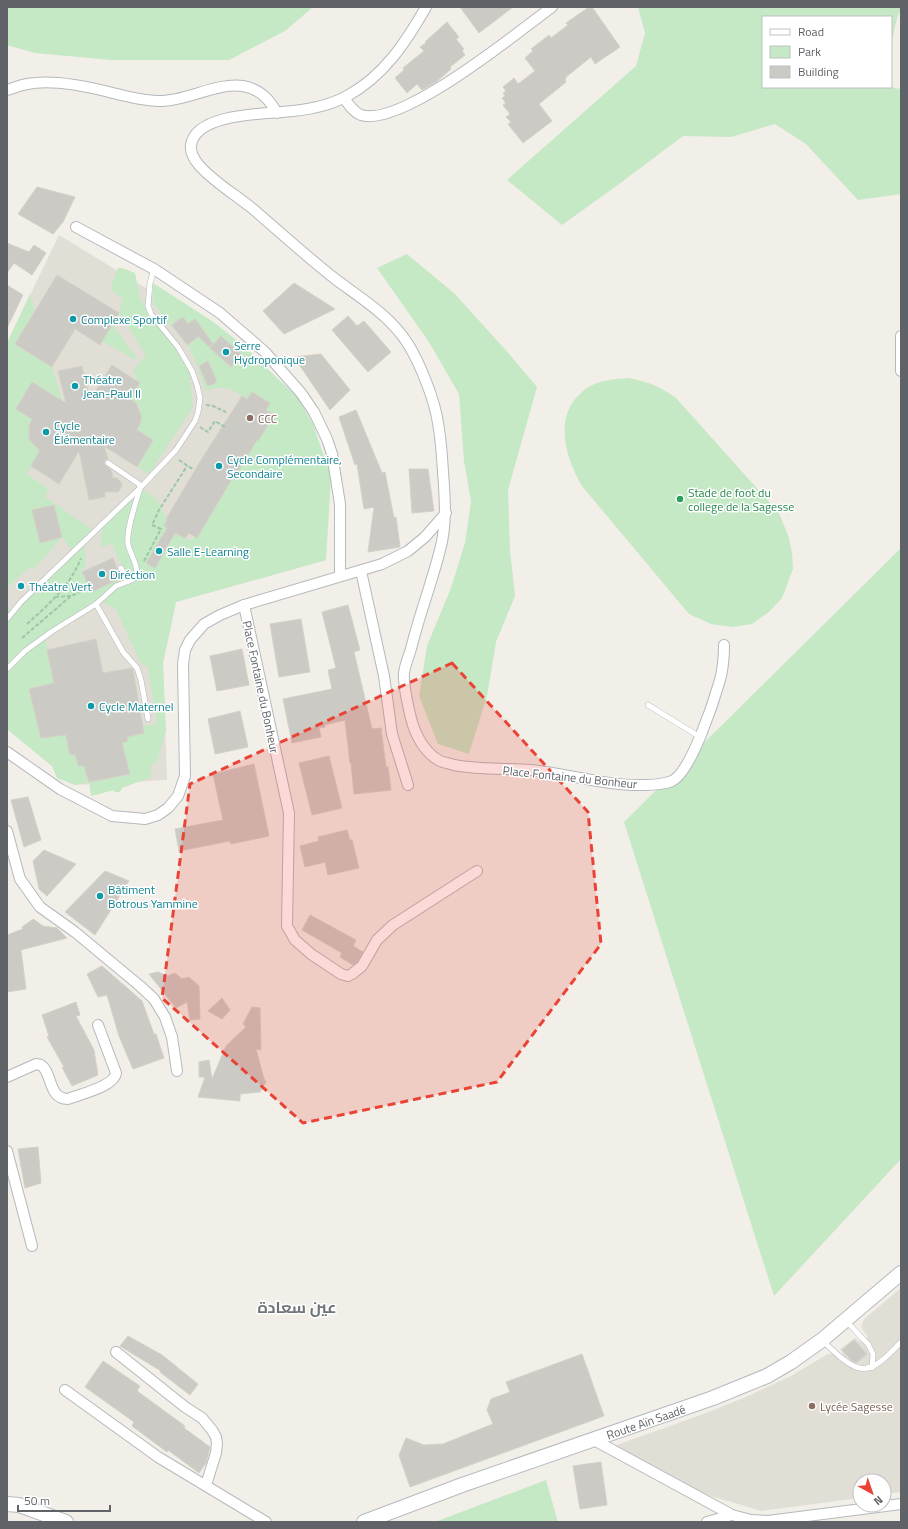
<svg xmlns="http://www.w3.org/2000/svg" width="908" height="1529" viewBox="0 0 908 1529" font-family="'Titillium Web',Cairo,sans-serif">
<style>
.education{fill:#e1ded6}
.green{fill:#c5e8c5;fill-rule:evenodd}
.building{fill:#cccac5;stroke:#d6d1c6}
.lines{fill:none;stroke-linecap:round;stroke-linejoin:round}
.lane-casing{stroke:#b5b8bc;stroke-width:6}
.street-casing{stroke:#b5b8bc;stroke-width:12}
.secondary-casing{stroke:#b6babf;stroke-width:16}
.path{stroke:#9cc7a9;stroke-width:2;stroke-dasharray:4 2;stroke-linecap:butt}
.lane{stroke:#fff;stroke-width:5}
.street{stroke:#fff;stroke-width:10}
.secondary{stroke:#fff;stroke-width:14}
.marked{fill:#ea4335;fill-opacity:0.2;stroke:#ea4335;stroke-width:3;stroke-dasharray:8 5;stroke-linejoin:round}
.culture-dot{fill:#0f9aa8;stroke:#fff;stroke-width:1.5}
.education-dot{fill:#8d6e63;stroke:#fff;stroke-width:1.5}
.leisure-dot{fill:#2e9e5b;stroke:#fff;stroke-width:1.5}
.labels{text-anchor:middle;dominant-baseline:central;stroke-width:3;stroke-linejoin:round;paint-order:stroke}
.culture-label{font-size:12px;fill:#0d838f;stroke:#fff;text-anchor:start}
.education-label{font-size:12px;fill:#785e54;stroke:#fff;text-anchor:start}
.leisure-label{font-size:12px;fill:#27864d;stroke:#fff;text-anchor:start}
.street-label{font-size:12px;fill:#5f6368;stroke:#fff}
.district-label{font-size:16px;font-weight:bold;fill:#70757a;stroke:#fff}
</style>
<rect width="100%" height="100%" fill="#f1efe8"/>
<g class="education">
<path d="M 59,235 L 208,326 L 299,408 L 326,560 L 176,602 L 163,663 L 167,780 L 75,785 L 7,729 L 7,343 Z"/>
<path d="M 901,1288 L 901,1492 L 884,1494 L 884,1481 L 860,1481 L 860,1498 L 761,1511 L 701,1493 L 608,1448 L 701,1415 L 746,1397 L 791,1376 L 828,1354 L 834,1354 L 839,1360 L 844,1356 L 840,1349 L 855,1338 L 861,1342 L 868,1337 L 861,1327 L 864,1319 Z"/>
</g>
<g class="green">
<path d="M 7,7 L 313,7 L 285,31 L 229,60 L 111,60 L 35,53 L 7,45 Z"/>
<path d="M 638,7 L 901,7 C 901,12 898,14 897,19 C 893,31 892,43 891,55 L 891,17 L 763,17 L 763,87 L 889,87 L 901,89 L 901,194 L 858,200 L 806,144 L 775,124 L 731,137 L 683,136 L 615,187 L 562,225 L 507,180 L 636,66 L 645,33 Z"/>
<path d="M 407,254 L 455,294 L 510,355 L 537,387 L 508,490 L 510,551 L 515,596 L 496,642 L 487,696 L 469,754 L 438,744 L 419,696 L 427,646 L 451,588 L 465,543 L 471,501 L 464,461 L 459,394 L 429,342 L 377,268 Z"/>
<path d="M 118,268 L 122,268 L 135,273 L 140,299 L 176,348 L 189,370 L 193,406 L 188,415 L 149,474 L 137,467 L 153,440 L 142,433 L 132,438 C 140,422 149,405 126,397 L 139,383 L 133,371 L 146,355 L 119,313 L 123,299 L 113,292 L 111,287 Z"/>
<path d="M 153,283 L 212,321 L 244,346 L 298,398 L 313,424 L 331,477 L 326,560 L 176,602 L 163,663 L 166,731 L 157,761 L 151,765 L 151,777 L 122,788 L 120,792 L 114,792 L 114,790 L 91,796 L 89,782 L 75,785 L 57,778 L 52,766 L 7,729 L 7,607 L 12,611 L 73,552 L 62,537 L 33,570 L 30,567 L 7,588 L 7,343 L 30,294 L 35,311 L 15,344 L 52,367 L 62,400 L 32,382 L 16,409 L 28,417 L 36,412 C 29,427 21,441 42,449 L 26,474 L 49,489 L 45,497 L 95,531 L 83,543 L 86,557 L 86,567 L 81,569 L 92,592 L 122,578 L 125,582 L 135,578 L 120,563 L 112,543 L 100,548 L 103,523 L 140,488 L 157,499 L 167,520 L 164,526 L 191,541 L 255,439 L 258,441 L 274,415 L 266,410 L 270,403 L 252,392 L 247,399 C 230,389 226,384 206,391 L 194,358 L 189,347 L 164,318 L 153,302 ZM 100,601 L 116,609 L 141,664 L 148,667 L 157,724 L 143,726 L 144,733 L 121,738 L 129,774 L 89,782 L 84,766 L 78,766 L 75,754 L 70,755 L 66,733 L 41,738 L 29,689 L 54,683 L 45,636 Z"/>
<path d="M 112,324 L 137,358 L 135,360 L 102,341 Z"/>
<path d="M 629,378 C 649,382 659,386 676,398 L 779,513 L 789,538 L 792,553 L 793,569 L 782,598 L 770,611 L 752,624 L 733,627 L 711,624 L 689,614 L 582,486 C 564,455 552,412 587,388 C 599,380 615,379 629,378 Z"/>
<path d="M 901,548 L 901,1159 L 774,1296 L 624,822 Z"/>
<path d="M 546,1480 L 558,1522 L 435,1522 Z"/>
</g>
<g class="building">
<path d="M 460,7 L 513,7 L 479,33 Z"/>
<path d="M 589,7 L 592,7 L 620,47 L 595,64 L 591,57 L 566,77 L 566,78 L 565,80 L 566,82 L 539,104 L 552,121 L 523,143 L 508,124 L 511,122 L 506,117 L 510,114 L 503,105 L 506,103 L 502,98 L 505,96 L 503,93 L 506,91 L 503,87 L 514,78 L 518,84 L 535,71 L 525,58 L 533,51 L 531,49 L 549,35 L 551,38 L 568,25 L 566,23 Z"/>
<path d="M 447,22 L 459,37 L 456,39 L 464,49 L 462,51 L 465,55 L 450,67 L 451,69 L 436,82 L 422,90 L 417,84 L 407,93 L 395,78 L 404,70 L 403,68 L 424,51 L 420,47 L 426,43 L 425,42 Z"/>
<path d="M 37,187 L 75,197 L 63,222 L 53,234 L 18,214 Z"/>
<path d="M 7,243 L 29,252 L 34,245 L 46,253 L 32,275 L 14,263 L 7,273 Z"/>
<path d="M 57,275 L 119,313 L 100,345 L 75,329 L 52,367 L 15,344 Z"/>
<path d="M 294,283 L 335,309 L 284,334 L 263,311 Z"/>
<path d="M 7,285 L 23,295 L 7,328 Z"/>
<path d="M 348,316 L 357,326 L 364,321 L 391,352 L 368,372 L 332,330 Z"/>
<path d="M 183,317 L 188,324 L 195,319 L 213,344 L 209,347 L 198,336 L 198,337 L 187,345 L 172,325 Z"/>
<path d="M 221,336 L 242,355 L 231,367 L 210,348 Z"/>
<path d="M 321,354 L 350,390 L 330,410 L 294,357 Z"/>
<path d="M 208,361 L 217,382 L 208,386 L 199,366 Z"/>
<path d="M 112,365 L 140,383 L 130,398 L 136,403 L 141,415 L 141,421 L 137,430 L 153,440 L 137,467 L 104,446 L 108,459 L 105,460 L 104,464 L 111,470 L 113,478 L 117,478 L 121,482 L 122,486 L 118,492 L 105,492 L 105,497 L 89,500 L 79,451 L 59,484 L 31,466 L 40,450 L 32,443 L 29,438 L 29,427 L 32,419 L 16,409 L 32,382 L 66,403 L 58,371 L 82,366 L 90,400 Z"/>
<path d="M 252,392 L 270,403 L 266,410 L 274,415 L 258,441 L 257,440 L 237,473 L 236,472 L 197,538 L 189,533 L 185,538 L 175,533 L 155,568 L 146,563 L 167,528 L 164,526 L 167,520 L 166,519 L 201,460 L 242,396 L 247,399 Z"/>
<path d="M 356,410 L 382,473 L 385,472 L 394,518 L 396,517 L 400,547 L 368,552 L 374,507 L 364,509 L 357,464 L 355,465 L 339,417 Z"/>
<path d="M 409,469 L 428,469 L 434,511 L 412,513 Z"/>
<path d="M 54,505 L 62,537 L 40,543 L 32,510 Z"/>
<path d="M 113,558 L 121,578 L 92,592 L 82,572 Z"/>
<path d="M 348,605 L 360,650 L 354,652 L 372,729 L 381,728 L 386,767 L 388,767 L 391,790 L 354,794 L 351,763 L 350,763 L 345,720 L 325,725 L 325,727 L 319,728 L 321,737 L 292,743 L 283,699 L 332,689 L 328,670 L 336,668 L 322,612 Z"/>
<path d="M 301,619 L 310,672 L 279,677 L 270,624 Z"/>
<path d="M 96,639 L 103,673 L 132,668 L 133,670 L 144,733 L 127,737 L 128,741 L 122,743 L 130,774 L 89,782 L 84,766 L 78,766 L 75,754 L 70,755 L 66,735 L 41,738 L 29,689 L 54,683 L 47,650 Z"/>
<path d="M 242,649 L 249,685 L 217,691 L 210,656 Z"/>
<path d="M 240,711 L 248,747 L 215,754 L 208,719 Z"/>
<path d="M 329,756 L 342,808 L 312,815 L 299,763 Z"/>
<path d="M 254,764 L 269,836 L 231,844 L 230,841 L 179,851 L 175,829 L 223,820 L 213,774 Z"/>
<path d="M 28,797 L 41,840 L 24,847 L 11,800 Z"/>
<path d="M 347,830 L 350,840 L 352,840 L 359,868 L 328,875 L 325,862 L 305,867 L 300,846 L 319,841 L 318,837 Z"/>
<path d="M 44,850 L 76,864 L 47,896 L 39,889 L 33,861 Z"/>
<path d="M 105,871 L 129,881 L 95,935 L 65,912 Z"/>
<path d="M 310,915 L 356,940 L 353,946 L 363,952 L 357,962 L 353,965 L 340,957 L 342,953 L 302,930 Z"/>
<path d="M 33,919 L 43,926 L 57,928 L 67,938 L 21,950 L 26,989 L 7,992 L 7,935 L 23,929 L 22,927 Z"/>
<path d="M 102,966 L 142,1001 L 154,1034 L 156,1034 L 164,1058 L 133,1069 L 119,1036 L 107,995 L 98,997 L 87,974 Z"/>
<path d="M 158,972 L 167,976 L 175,973 L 182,979 L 189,977 L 199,986 L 200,1019 L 190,1020 L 187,1002 L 176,1008 L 149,974 Z"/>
<path d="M 222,998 L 230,1010 L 222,1019 L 208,1011 Z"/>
<path d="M 76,1002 L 80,1015 L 76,1016 L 94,1050 L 98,1075 L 72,1086 L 62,1067 L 64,1067 L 47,1037 L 49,1036 L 42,1015 Z"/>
<path d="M 252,1007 L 260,1008 L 261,1050 L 256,1049 L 264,1079 L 266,1082 L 260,1092 L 240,1094 L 240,1101 L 198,1097 L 205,1077 L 199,1077 L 199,1062 L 209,1060 L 212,1079 L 226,1046 L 246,1027 L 243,1024 Z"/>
<path d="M 38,1147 L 41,1183 L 25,1188 L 18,1149 Z"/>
<path d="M 128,1336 L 162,1355 L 198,1384 L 190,1395 L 160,1372 L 161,1371 L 120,1346 Z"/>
<path d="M 854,1340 L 867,1354 L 856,1363 L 851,1360 L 842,1350 Z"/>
<path d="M 582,1354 L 604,1416 L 410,1487 L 399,1455 L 406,1438 L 424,1445 L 443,1444 L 493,1424 L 487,1410 L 491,1399 L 510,1392 L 506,1382 Z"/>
<path d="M 103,1361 L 140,1386 L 137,1391 L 185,1426 L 184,1428 L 210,1447 L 206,1463 L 199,1473 L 168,1450 L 167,1452 L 132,1426 L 134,1422 L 85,1387 Z"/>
<path d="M 601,1462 L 607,1505 L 580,1509 L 573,1466 Z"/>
</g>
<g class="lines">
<g class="lane-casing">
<g id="lane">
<path d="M 121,568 L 127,581"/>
<path d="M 96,604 L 123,652 L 137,668 L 141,680 L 148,719"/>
<path d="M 7,619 L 21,602 L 140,488 L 176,450 L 195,421 L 198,412 L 200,398 L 197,385 L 192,371 L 178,347 L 151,314 L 148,306 L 150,283 L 154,269"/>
<path d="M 7,669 L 25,651 L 51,632 L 96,604 L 116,586 L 132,580 L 137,575 C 138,564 130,554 128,544 C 126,529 136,503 140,488 L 139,484 L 108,463"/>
<path d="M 648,705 L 700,737"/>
<path d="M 846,1321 L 868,1344 L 873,1354 L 872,1368"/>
<path d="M 823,1341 C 858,1375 866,1380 901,1342"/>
</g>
</g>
<g class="street-casing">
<g id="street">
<path d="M 426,7 C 406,42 384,76 347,96 C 331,105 311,109 293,111 C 269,114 196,112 191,145 C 190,152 194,159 198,164 C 213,182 235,194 253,209 C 280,232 306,256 334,278 C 360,298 390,315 408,344 C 420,363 435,401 438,423 C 441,439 442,456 443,472 C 445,498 447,525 440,550 C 432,582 420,613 412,645 C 410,654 405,664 404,673 C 403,685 410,717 414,728 C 419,741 427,754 440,761 C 442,762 451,764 454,765 C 480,770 505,768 531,770 C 569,774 606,786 644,785 C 652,785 664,784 672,781 C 691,772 714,701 720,680 C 723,669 724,657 724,645"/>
<path d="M 7,90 C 14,88 21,85 27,84 C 52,79 85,86 109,92 C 125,96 142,101 160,101 C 187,101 217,82 243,86 C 260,89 269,99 277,113"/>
<path d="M 344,98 C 349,105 353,112 361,115 C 401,128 518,32 552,7"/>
<path d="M 76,227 L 154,269 L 220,313 L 265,352 L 301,393 L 314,412 L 327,439 L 332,454 L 340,504 L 340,576"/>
<path d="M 901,336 L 901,371"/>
<path d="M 361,571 L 384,676 L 392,734 L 408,785"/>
<path d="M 244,605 L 289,813 L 287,926 L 295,940 L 311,954 L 341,974 L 348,976 L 352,974 L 362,966 L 377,940 L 393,925 L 477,871"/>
<path d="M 7,752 L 60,789 L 112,816 L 145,819 L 158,815 L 168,808 L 178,796 L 185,776 L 183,664 L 185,650 L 190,640 L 204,624 L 220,615 L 244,605 L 382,564 L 408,551 L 425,537 L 446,513"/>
<path d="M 7,831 L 20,879 L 40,907 L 75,932 L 140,986 L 154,999 L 165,1017 L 172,1037 L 177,1071"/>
<path d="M 7,1077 L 36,1064 L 41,1065 C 53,1074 48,1099 68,1099 C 80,1094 114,1087 116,1073 L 98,1025"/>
<path d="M 7,1151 L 32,1246"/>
<path d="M 116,1352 L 185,1407 L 202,1418 L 212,1430 L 216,1437 L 217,1443 L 216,1453 L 206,1485"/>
<path d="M 65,1390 L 158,1457 L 266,1522"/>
<path d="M 594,1440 L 732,1515 L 751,1520 L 768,1521 L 901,1504"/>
<path d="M 707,1522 L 732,1515"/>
</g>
</g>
<g class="secondary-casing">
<g id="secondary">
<path d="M 7,1504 L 19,1505 L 66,1522"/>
<path d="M 364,1522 L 462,1485 L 713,1398 L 767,1376 L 791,1362 L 822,1340 L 901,1273"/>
</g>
</g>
<g class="path">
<path d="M 206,405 L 213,406 L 226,412"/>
<path d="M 200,427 L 208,432 L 215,421 L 225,427"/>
<path d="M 179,460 L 194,470"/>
<path d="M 144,561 L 161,529 L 152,525 L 159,510 L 187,466"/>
<path d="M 55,597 L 71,596"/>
<path d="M 27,624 C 48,605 71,585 81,558"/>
<path d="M 22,638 L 71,596 L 87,589"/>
</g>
<use href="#lane" class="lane"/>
<use href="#street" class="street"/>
<use href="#secondary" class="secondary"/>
</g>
<path class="marked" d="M 452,663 L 588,812 L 601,944 L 497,1082 L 303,1123 L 162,998 L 190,784 Z"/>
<g class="culture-dot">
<circle cx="73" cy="319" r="4"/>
<circle cx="226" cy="352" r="4"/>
<circle cx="75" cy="386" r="4"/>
<circle cx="46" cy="432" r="4"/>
<circle cx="219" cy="466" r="4"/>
<circle cx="159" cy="551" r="4"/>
<circle cx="102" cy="574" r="4"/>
<circle cx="21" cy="586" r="4"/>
<circle cx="91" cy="706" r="4"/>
<circle cx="100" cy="896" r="4"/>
</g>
<g class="education-dot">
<circle cx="250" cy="418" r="4"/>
<circle cx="812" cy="1406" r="4"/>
</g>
<circle class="leisure-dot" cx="680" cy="499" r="4"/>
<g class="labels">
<g class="culture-label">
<text x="81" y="319">Complexe Sportif</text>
<text x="234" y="345">Serre<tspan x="234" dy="14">Hydroponique</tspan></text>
<text x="83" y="379">Théatre<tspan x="83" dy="14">Jean-Paul II</tspan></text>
<text x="54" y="425">Cycle<tspan x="54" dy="14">Élémentaire</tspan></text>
<text x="227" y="459">Cycle Complémentaire,<tspan x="227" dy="14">Secondaire</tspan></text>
<text x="167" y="551">Salle E-Learning</text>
<text x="110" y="574">Diréction</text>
<text x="29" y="586">Théatre Vert</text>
<text x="99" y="706">Cycle Maternel</text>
<text x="108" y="889">Bâtiment<tspan x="108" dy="14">Botrous Yammine</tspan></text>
</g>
<g class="education-label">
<text x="258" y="418">CCC</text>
<text x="820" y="1406">Lycée Sagesse</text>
</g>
<g class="leisure-label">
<text x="688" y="492">Stade de foot du<tspan x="688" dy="14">college de la Sagesse</tspan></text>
</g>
<g class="street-label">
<text transform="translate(261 687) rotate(78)">Place Fontaine du Bonheur</text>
<text transform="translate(570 777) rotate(6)">Place Fontaine du Bonheur</text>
<text transform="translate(646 1422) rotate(-19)">Route Aïn Saadé</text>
</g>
<g class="district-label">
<text x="297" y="1307">عين سعادة</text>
</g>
</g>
<rect width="908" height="1529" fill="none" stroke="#5f6368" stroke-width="16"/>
<rect x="762" y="16" width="130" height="72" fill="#ffffff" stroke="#bfc1c3"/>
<rect x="770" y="29" width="20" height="6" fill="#ffffff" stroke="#bfc1c3"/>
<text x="798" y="36" font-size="12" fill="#5f6368">Road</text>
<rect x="770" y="46" width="20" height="12" fill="#c5e8c5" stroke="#bfc1c3"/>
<text x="798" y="56" font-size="12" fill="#5f6368">Park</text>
<rect x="770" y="66" width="20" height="12" fill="#cccac5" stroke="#bfc1c3"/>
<text x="798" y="76" font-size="12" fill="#5f6368">Building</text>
<g transform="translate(872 1493) rotate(140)"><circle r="19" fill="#ffffff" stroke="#bfc1c3"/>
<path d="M0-3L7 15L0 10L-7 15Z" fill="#ea4335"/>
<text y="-6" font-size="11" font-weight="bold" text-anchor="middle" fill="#5f6368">N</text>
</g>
<path d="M18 1505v6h92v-6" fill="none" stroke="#5f6368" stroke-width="2"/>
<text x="24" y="1505" font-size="12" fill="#5f6368" stroke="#ffffff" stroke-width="3" paint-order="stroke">50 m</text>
</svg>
